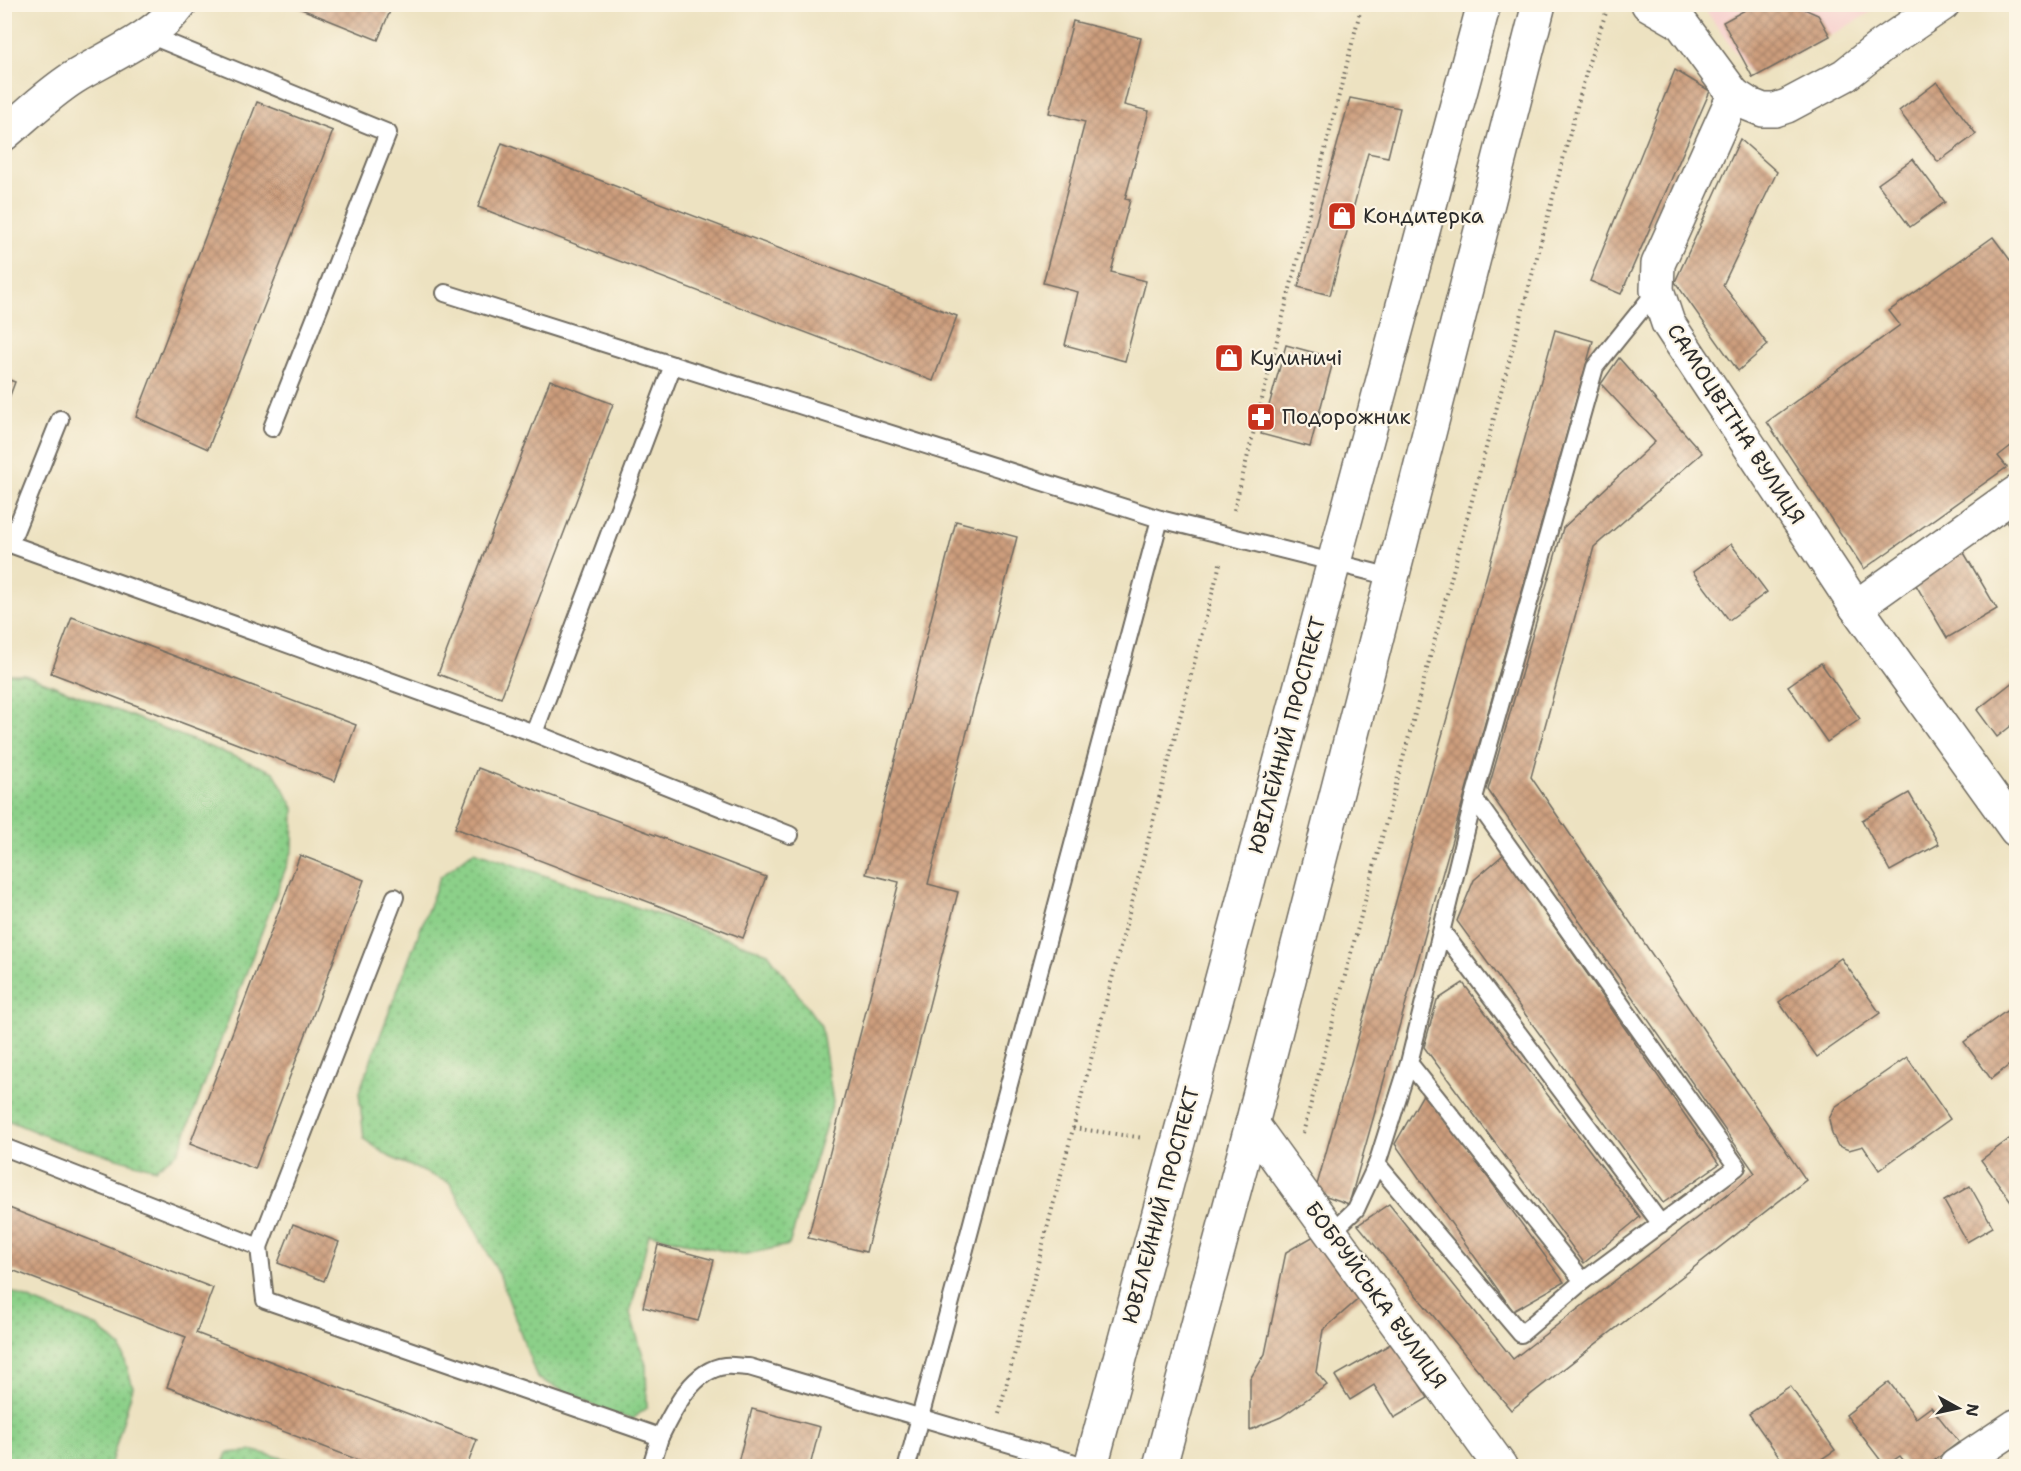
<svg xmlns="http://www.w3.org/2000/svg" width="2021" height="1471" viewBox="0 0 2021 1471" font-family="'Shantell Sans',sans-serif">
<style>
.built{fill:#f7d0ce}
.garden{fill:url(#garden-dots);stroke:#5c7e5a;stroke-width:1.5}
.building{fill:url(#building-cross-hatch)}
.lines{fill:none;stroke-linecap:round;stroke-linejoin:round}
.lane-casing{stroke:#6f6b60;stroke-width:20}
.street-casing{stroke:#6f6b60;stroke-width:36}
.primary-casing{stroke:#6f6b60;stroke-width:36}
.path{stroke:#6f6b60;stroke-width:4;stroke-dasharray:1.5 4.5;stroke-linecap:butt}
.lane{stroke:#fff;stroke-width:16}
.street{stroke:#fff;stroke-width:33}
.primary{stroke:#fff;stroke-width:33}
.labels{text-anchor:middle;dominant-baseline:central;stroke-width:4.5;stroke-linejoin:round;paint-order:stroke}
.poi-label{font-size:21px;fill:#2b2b2b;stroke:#fcf5e5;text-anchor:start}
.street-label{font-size:21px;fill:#2b2b2b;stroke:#fcf5e5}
</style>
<defs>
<pattern id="garden-dots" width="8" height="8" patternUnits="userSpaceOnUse" patternTransform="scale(1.5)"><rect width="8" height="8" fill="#8cd089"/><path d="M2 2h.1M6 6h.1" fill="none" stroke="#73a970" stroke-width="1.8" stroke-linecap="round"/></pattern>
<pattern id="building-cross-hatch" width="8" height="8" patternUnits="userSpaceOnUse" patternTransform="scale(1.5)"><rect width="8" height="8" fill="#cd9e7d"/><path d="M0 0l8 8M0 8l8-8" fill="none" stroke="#a78167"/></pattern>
</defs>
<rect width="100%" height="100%" fill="#fcf5e5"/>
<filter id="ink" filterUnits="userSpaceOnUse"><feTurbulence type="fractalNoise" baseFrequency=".0167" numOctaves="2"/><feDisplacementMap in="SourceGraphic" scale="12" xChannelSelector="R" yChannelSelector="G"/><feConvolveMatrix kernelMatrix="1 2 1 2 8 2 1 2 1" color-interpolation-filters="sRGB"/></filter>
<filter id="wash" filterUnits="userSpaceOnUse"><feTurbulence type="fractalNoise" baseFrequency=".008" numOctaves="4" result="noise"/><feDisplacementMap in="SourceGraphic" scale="24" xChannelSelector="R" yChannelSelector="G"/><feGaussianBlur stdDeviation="1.35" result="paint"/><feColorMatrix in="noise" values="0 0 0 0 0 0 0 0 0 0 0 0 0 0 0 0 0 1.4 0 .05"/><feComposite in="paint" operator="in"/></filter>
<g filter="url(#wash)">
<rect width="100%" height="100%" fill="#ede2c1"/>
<path class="built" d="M 1702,5 L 1883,5 L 1830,36 L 1753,78 Z"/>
<g class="garden">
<path d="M 4,674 L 24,674 L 274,772 L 294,808 L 293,849 L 179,1151 L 155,1169 L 58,1141 L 5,1119 Z"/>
<path d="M 474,851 L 768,953 L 821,1026 L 833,1102 L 789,1245 L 742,1255 L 649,1234 L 630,1314 L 646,1365 L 647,1407 L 633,1419 L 611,1414 L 537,1378 L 500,1276 L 450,1183 L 390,1157 L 364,1139 L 359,1092 L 440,877 Z"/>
<path d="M 4,1289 L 98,1327 L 121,1348 L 133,1387 L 110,1466 L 5,1466 Z"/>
<path d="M 254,1451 L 314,1466 L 222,1466 L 227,1453 Z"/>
</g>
<g id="blocks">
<g class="building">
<path d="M 289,4 L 393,4 L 378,40 Z"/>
<path d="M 1756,4 L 1793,4 L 1818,15 L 1830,36 L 1753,78 L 1723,22 Z"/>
<path d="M 1073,21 L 1141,38 L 1124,105 L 1149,111 L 1125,199 L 1130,200 L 1111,272 L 1146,281 L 1125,361 L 1065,345 L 1078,292 L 1043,283 L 1085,122 L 1049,113 Z"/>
<path d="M 1675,70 L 1710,91 L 1621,294 L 1590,281 Z"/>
<path d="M 1937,82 L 1976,134 L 1938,162 L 1899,111 Z"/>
<path d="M 1350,98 L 1400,108 L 1388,157 L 1368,153 L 1330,295 L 1298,287 Z"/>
<path d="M 257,102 L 333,131 L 208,449 L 136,417 Z"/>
<path d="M 1740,139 L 1777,172 L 1723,285 L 1768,345 L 1738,371 L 1675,282 Z"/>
<path d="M 502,143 L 957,316 L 933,381 L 478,207 Z"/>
<path d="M 1913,159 L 1945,202 L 1910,227 L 1878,184 Z"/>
<path d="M 1993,237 L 2016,268 L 2016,442 L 1998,456 L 2007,467 L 1864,569 L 1767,422 L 1900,325 L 1889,311 Z"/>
<path d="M 1555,330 L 1593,341 L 1349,1204 L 1315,1192 Z"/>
<path d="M 1286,345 L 1334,358 L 1310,447 L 1261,434 Z"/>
<path d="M 1619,358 L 1702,453 L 1594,547 L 1531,777 L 1806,1180 L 1511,1410 L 1358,1225 L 1389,1204 L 1513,1359 L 1755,1173 L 1488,790 L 1563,528 L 1655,442 L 1601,384 Z"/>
<path d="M 4,378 L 15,382 L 5,409 L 4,409 Z"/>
<path d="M 550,380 L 613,404 L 501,698 L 438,674 Z"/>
<path d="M 2016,517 L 2016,537 L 2007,523 Z"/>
<path d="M 956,521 L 1017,537 L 928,884 L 958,892 L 866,1252 L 808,1238 L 899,882 L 866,874 Z"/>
<path d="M 1731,544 L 1767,592 L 1729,620 L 1693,572 Z"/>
<path d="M 1963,551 L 1997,609 L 1947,638 L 1913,580 Z"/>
<path d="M 72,617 L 356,725 L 335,781 L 51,673 Z"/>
<path d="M 1821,663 L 1860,719 L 1827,742 L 1788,686 Z"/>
<path d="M 2014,681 L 2016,684 L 2016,722 L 1997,737 L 1977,710 Z"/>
<path d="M 478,768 L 766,877 L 743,938 L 455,828 Z"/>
<path d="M 1909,793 L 1939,844 L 1890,871 L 1862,820 Z"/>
<path d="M 1504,854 L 1719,1164 L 1663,1203 L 1457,921 L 1474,880 Z"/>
<path d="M 300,855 L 364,880 L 255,1169 L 190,1144 Z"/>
<path d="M 1841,958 L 1880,1013 L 1817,1057 L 1779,1002 Z"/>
<path d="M 1463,983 L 1640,1217 L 1584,1263 L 1424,1047 L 1437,1000 Z"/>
<path d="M 2016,1004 L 2016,1060 L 1991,1079 L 1964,1042 Z"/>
<path d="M 1907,1057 L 1950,1119 L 1879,1170 L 1863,1146 L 1849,1150 L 1838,1146 L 1832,1134 L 1829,1119 L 1835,1107 Z"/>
<path d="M 1425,1091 L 1564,1282 L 1513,1311 L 1395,1144 Z"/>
<path d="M 2016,1134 L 2016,1208 L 1981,1160 Z"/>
<path d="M 1970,1186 L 1993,1227 L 1967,1242 L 1944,1201 Z"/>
<path d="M 4,1206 L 213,1288 L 196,1333 L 477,1440 L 467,1466 L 374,1466 L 167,1387 L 186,1337 L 4,1267 Z"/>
<path d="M 293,1224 L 339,1242 L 324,1281 L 278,1263 Z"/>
<path d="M 1321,1232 L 1363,1295 L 1323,1330 L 1316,1372 L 1327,1385 L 1281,1417 L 1250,1430 L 1250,1379 L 1265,1354 L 1286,1252 Z"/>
<path d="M 658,1245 L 714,1260 L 698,1321 L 643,1307 Z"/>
<path d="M 1394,1342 L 1428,1398 L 1394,1418 L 1374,1385 L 1350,1400 L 1335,1376 Z"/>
<path d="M 1889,1382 L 1916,1418 L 1931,1407 L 1959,1442 L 1927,1466 L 1908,1466 L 1900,1456 L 1885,1466 L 1846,1415 Z"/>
<path d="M 1790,1386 L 1835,1450 L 1811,1466 L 1786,1466 L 1749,1414 Z"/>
<path d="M 752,1409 L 820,1427 L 810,1466 L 737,1466 Z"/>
</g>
</g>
</g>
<g filter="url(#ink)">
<use href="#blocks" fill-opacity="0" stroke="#6f6b60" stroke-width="1.5"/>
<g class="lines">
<g class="lane-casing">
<g id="lane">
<path d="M 149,35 L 388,133 L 272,428"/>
<path d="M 445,293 L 1160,519"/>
<path d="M 673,365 L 534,733 L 790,835"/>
<path d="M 60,419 L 10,544 L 534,733"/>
<path d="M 1442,931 L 1661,1224"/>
<path d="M 1409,1063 L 1583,1281"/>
<path d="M 4,1147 L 259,1247 L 265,1300 L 660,1437 C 673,1411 692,1370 725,1366 C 732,1365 741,1367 749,1367 L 1085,1466"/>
<path d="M 1377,1164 L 1409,1063 L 1474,798 L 1595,367 L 1657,290"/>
<path d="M 1331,1233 L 1356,1209 L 1377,1164 L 1521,1334 L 1583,1281 L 1737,1167 L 1474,798"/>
<path d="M 259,1247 L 395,897"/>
<path d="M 651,1466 L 660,1437"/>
<path d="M 907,1466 L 1160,519 L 1392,577"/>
</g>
</g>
<g class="street-casing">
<g id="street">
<path d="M 1648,4 L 1681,23 L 1734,95 L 1658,264 L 1657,290 L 1668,323 L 1856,607 L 2016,830"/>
<path d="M 1734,95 L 1748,104 L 1763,110 L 1775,110 L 1787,106 L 1845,75 L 1880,47 L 1943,4"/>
<path d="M 4,134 C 27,115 48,94 73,78 C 110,55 154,39 180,4"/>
<path d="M 1856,607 L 2016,493"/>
<path d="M 1252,1124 L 1500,1466"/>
<path d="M 1956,1466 L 2016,1426"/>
</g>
</g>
<g class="primary-casing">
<g id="primary">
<path d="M 1091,1466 L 1484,4"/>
<path d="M 1160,1466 L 1252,1124 L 1539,4"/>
</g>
</g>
<g class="path">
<path d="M 1234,510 L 1362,4"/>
<path d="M 1073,1128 L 1144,1138"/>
<path d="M 1303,1133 L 1589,62 L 1609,4"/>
<path d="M 999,1413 L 1221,560"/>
</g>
<use href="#lane" class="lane"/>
<use href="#street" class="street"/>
<use href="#primary" class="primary"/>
</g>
</g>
<defs>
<g id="shop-square" transform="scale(1.5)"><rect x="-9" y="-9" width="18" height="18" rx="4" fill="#c8321e" stroke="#fcf5e5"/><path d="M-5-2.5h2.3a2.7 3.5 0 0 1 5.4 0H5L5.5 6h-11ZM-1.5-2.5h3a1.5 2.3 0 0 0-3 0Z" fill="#fff"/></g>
<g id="pharmacy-square" transform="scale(1.5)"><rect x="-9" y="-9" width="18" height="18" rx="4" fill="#c8321e" stroke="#fcf5e5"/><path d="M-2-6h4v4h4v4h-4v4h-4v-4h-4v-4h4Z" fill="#fff"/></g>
</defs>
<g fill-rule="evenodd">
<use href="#shop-square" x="1342" y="216"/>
<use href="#shop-square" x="1229" y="358"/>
<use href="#pharmacy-square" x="1261" y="417"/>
</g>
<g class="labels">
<g class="poi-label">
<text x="1363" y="216">Кондитерка</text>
<text x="1250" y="358">Кулиничі</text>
<text x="1282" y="417">Подорожник</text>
</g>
<g class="street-label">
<text transform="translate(1736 424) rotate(57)">САМОЦВІТНА ВУЛИЦЯ</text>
<text transform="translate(1287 735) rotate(-75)">ЮВІЛЕЙНИЙ ПРОСПЕКТ</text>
<text transform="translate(1161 1205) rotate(-75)">ЮВІЛЕЙНИЙ ПРОСПЕКТ</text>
<text transform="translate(1376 1295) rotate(54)">БОБРУЙСЬКА ВУЛИЦЯ</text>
</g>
</g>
<rect width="2021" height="1471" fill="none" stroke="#fcf5e5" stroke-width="24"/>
<g transform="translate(1958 1408) rotate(98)" stroke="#fcf5e5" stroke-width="4.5" paint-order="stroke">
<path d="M0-4.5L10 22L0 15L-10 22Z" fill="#2b2b2b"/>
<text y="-9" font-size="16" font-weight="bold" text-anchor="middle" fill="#2b2b2b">N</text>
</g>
</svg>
